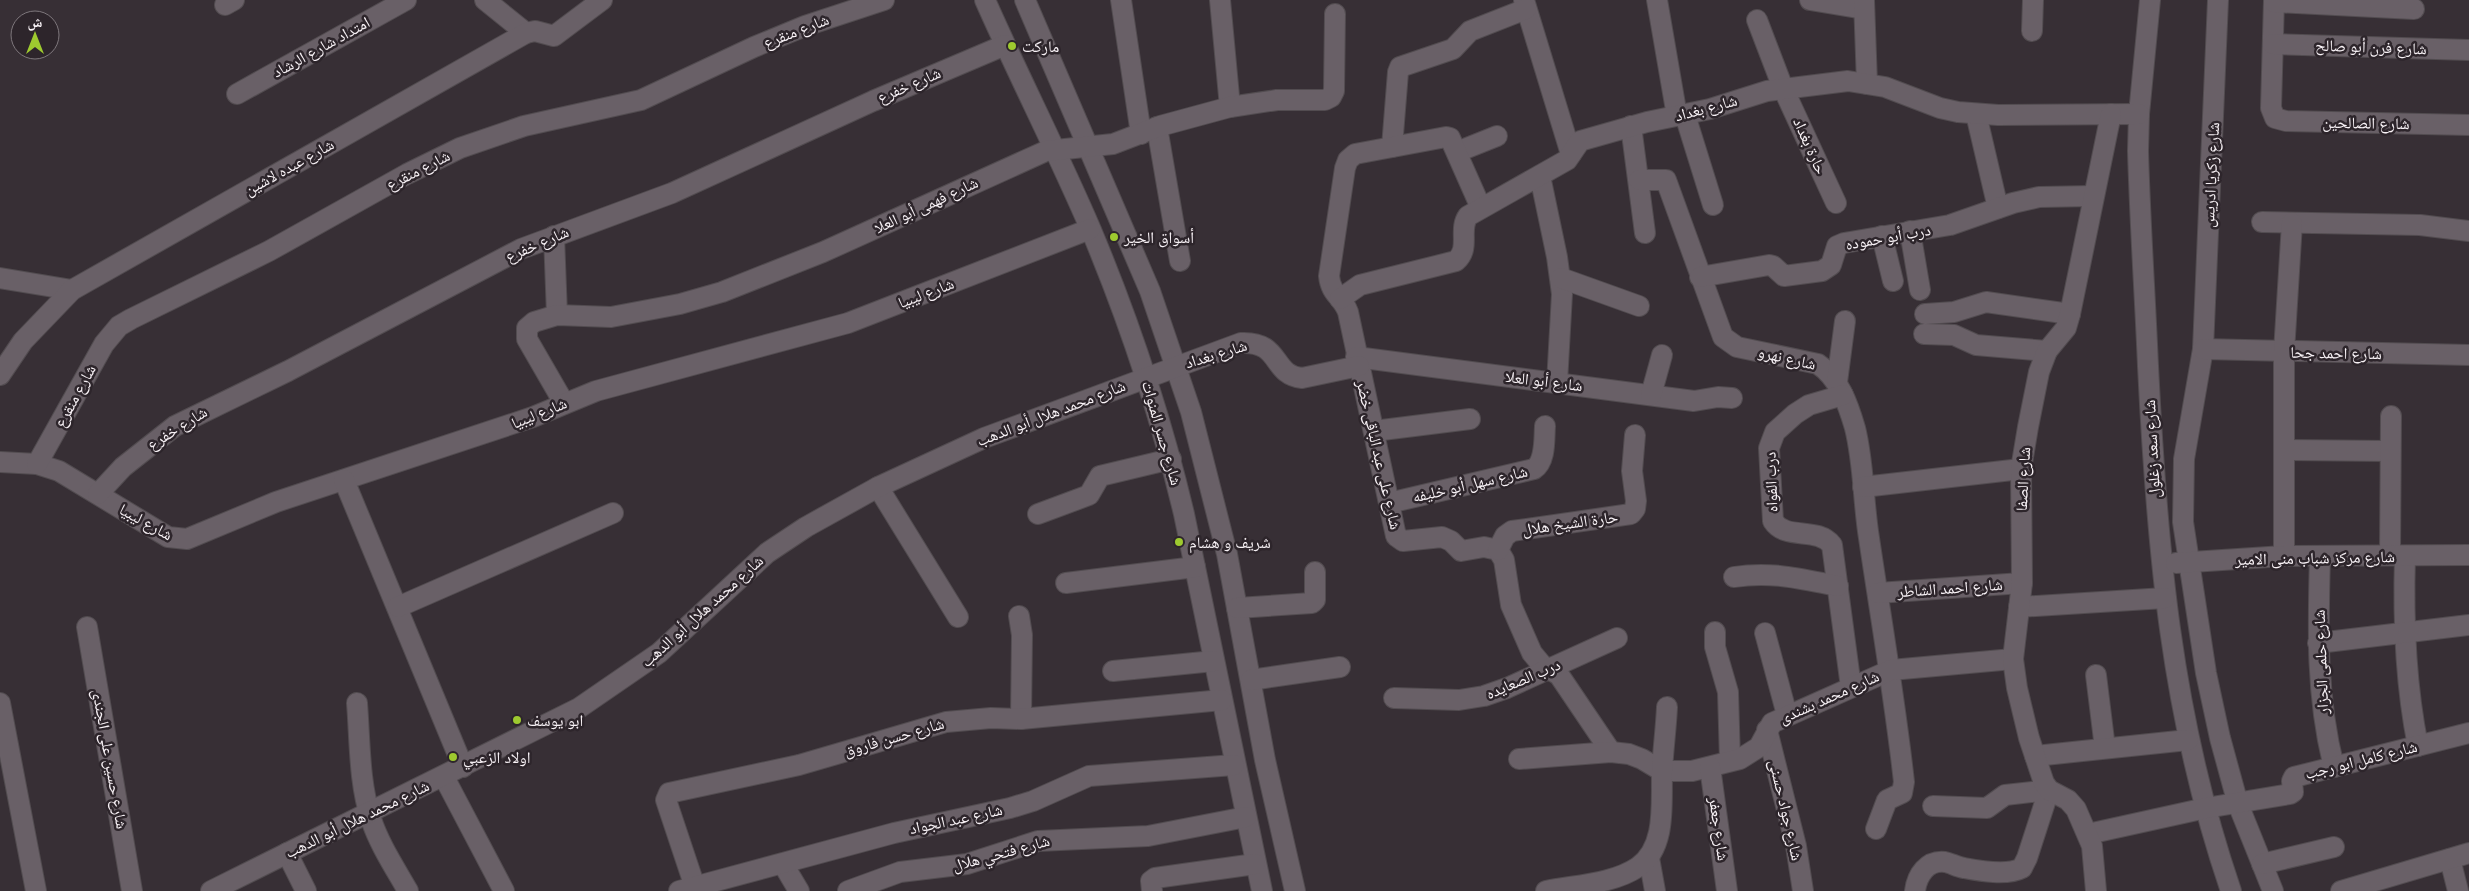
<svg xmlns="http://www.w3.org/2000/svg" width="2469" height="891" viewBox="0 0 2469 891" font-family="'Roboto Serif','Noto Naskh Arabic',serif">
<style>
.lines{fill:none;stroke-linecap:round;stroke-linejoin:round}
.minor-casing{stroke:#524c50;stroke-width:22}
.minor{stroke:#696067;stroke-width:20}
.poi-dot{fill:#9eca2f;stroke:#2d252b;stroke-width:2}
.labels{text-anchor:middle;dominant-baseline:central;stroke-width:5;stroke-linejoin:round;paint-order:stroke}
.street-label{font-size:16px;fill:#f8f2f6;stroke:#2d252b}
.poi-label{font-size:16px;fill:#f8f2f6;stroke:#2d252b;text-anchor:start}
</style>
<rect width="100%" height="100%" fill="#372f35"/>
<g class="lines">
<g class="minor-casing">
<g id="minor">
<path d="M 485,0 L 526,33"/>
<path d="M 985,0 C 1019,77 1058,153 1091,230 C 1130,323 1161,417 1184,514 L 1262,891"/>
<path d="M 1025,0 L 1150,291 L 1191,412 L 1227,554 L 1265,760 L 1295,891"/>
<path d="M 1121,0 L 1141,134"/>
<path d="M 1220,0 L 1230,107"/>
<path d="M 1524,0 L 1571,154"/>
<path d="M 1657,0 L 1677,116"/>
<path d="M 1810,0 L 1864,9"/>
<path d="M 1864,0 L 1867,84"/>
<path d="M 2150,0 L 2139,114 L 2138,151 C 2140,223 2145,295 2148,366 C 2157,549 2171,716 2231,891"/>
<path d="M 2218,0 L 2203,349 L 2184,459 L 2183,522 L 2206,673 L 2220,738 L 2238,804 L 2273,891"/>
<path d="M 2274,0 L 2271,108 L 2275,118 L 2286,121 L 2469,125"/>
<path d="M 2274,2 L 2414,9"/>
<path d="M 225,5 L 234,0"/>
<path d="M 1757,20 L 1783,88 L 1836,203"/>
<path d="M 2032,31 L 2033,0"/>
<path d="M 2273,44 L 2469,50"/>
<path d="M 237,94 L 406,0"/>
<path d="M 1976,114 L 1998,208"/>
<path d="M 1685,115 L 1713,205"/>
<path d="M 1631,126 L 1645,233"/>
<path d="M 1157,127 L 1180,261"/>
<path d="M 1392,147 L 1398,72 L 1400,67 L 1453,49 L 1470,31 L 1526,9"/>
<path d="M 1457,152 L 1497,136"/>
<path d="M 1540,176 L 1557,257 L 1562,294 L 1557,383"/>
<path d="M 1639,180 L 1666,180 L 1723,337 L 1737,347 L 1818,364 C 1839,378 1848,404 1855,428 C 1864,464 1863,501 1869,538 C 1881,619 1895,700 1904,782 L 1902,793 L 1887,800 L 1876,829"/>
<path d="M 1481,208 L 1450,138 L 1446,137 L 1355,154 L 1348,160 L 1345,168 L 1329,276 C 1331,295 1342,296 1348,312 L 1396,536 L 1403,541 L 1442,537 L 1451,541 L 1461,551 L 1484,547 L 1498,550 L 1504,560 L 1511,605 L 1532,653 L 1542,665 L 1559,675 L 1611,752"/>
<path d="M 2262,222 L 2420,225 L 2469,231"/>
<path d="M 1910,231 L 1920,290"/>
<path d="M 554,236 L 557,315"/>
<path d="M 1882,236 L 1893,281"/>
<path d="M 1700,277 L 1769,265 L 1773,266 L 1784,276 L 1822,271 L 1831,265 L 1837,246 L 1844,243 L 1950,225 L 2013,203 L 2039,197 L 2093,196"/>
<path d="M 0,278 L 72,290"/>
<path d="M 1561,278 L 1639,306"/>
<path d="M 1340,299 L 1360,285 L 1456,261 C 1471,248 1458,230 1468,216 L 1567,160 L 1580,141 L 1647,122 L 1710,109 L 1767,91 L 1848,81 L 1885,87 L 1940,108 L 1958,112 L 1998,115 L 2139,114"/>
<path d="M 1925,314 L 1954,312 L 1986,302 L 2070,314"/>
<path d="M 1924,334 L 1954,335 L 1976,345 L 2047,351"/>
<path d="M 2203,349 L 2469,355"/>
<path d="M 1356,357 L 1694,401 L 1718,397 L 1732,398"/>
<path d="M 0,375 L 23,341 L 72,290 L 526,33 L 535,31 L 554,36 L 602,0"/>
<path d="M 1837,382 L 1845,321"/>
<path d="M 1651,395 L 1662,355"/>
<path d="M 1843,395 L 1809,405 L 1795,414 L 1775,432 L 1769,448 L 1773,521 C 1786,541 1817,526 1832,545 L 1851,687"/>
<path d="M 564,403 L 527,339 L 527,328 L 534,322 L 557,315 L 611,317 L 680,304 L 722,292 L 823,252 L 1046,151 L 1113,144 L 1160,126 L 1230,107 L 1277,100 L 1325,100 L 1331,97 L 1334,91 L 1335,14"/>
<path d="M 1374,431 L 1470,419"/>
<path d="M 2284,450 L 2390,451"/>
<path d="M 0,462 L 37,464 L 59,471 L 168,537 L 187,539 L 276,502 L 533,417 L 596,391 L 848,323 L 1090,229"/>
<path d="M 37,464 L 104,344 L 119,326 L 131,319 L 269,251 L 407,174 L 460,148 L 524,126 L 641,100 L 754,47 L 805,26 L 884,0"/>
<path d="M 344,480 L 463,767"/>
<path d="M 878,487 L 958,617"/>
<path d="M 1863,487 L 2021,469"/>
<path d="M 98,494 L 123,467 L 175,426 L 288,371 L 521,249 L 672,193 L 873,101 L 1005,45"/>
<path d="M 1389,503 L 1534,469 C 1546,461 1544,439 1545,426"/>
<path d="M 1038,514 L 1089,495 L 1100,476 L 1171,459"/>
<path d="M 1498,550 L 1505,536 L 1512,531 L 1631,514 L 1635,509 L 1636,501 L 1632,471 L 1635,435"/>
<path d="M 2390,555 L 2391,416"/>
<path d="M 2284,556 L 2284,352 L 2292,223"/>
<path d="M 2320,556 C 2318,628 2316,697 2334,767"/>
<path d="M 2405,556 C 2403,620 2405,682 2418,746"/>
<path d="M 2176,563 L 2284,556 L 2469,555"/>
<path d="M 1734,577 C 1772,571 1801,579 1838,586"/>
<path d="M 1066,583 L 1195,567"/>
<path d="M 1878,593 L 2022,583"/>
<path d="M 398,607 L 613,513"/>
<path d="M 2019,607 L 2165,598"/>
<path d="M 1237,608 L 1312,603 L 1315,600 L 1315,572"/>
<path d="M 1019,616 L 1022,635 L 1021,719"/>
<path d="M 87,627 L 132,891"/>
<path d="M 1715,632 L 1715,647 L 1728,692 L 1730,761"/>
<path d="M 1765,633 L 1787,715"/>
<path d="M 2318,643 L 2469,625"/>
<path d="M 1113,671 L 1214,661"/>
<path d="M 2096,675 L 2105,748"/>
<path d="M 1251,680 L 1340,667"/>
<path d="M 1394,698 L 1459,700 L 1484,696 L 1507,688 L 1617,638"/>
<path d="M 0,703 L 36,891"/>
<path d="M 357,703 C 360,741 359,783 371,819 C 379,844 395,868 408,891"/>
<path d="M 1767,730 L 1796,846 L 1803,891"/>
<path d="M 2035,756 L 2188,740"/>
<path d="M 1519,759 L 1611,752 L 1629,754 L 1642,759 L 1662,771 L 1692,771 L 1740,759 L 1759,747 L 1772,723 L 1891,670 L 2013,659"/>
<path d="M 1710,767 L 1727,891"/>
<path d="M 444,777 L 504,891"/>
<path d="M 2088,834 L 2206,808 L 2290,794 L 2293,792 L 2292,781 L 2294,777 L 2469,733"/>
<path d="M 287,853 L 306,891"/>
<path d="M 1649,858 L 1655,891"/>
<path d="M 2450,859 L 2458,891"/>
<path d="M 783,864 L 799,891"/>
<path d="M 2262,864 L 2334,847"/>
<path d="M 695,887 L 666,800 L 669,793 L 799,765 L 946,722 L 991,718 L 1021,719 L 1222,700"/>
<path d="M 211,891 L 579,708 L 659,653 L 767,553 L 806,527 L 878,487 L 984,438 L 1241,343 C 1282,341 1271,375 1302,378 L 1359,366"/>
<path d="M 679,891 L 894,833 L 1010,808 L 1033,801 L 1089,776 L 1234,765"/>
<path d="M 848,891 L 900,872 L 967,864 L 1038,841 L 1148,836 L 1246,817"/>
<path d="M 1152,891 L 1151,881 L 1155,878 L 1255,864"/>
<path d="M 1546,891 C 1575,885 1613,884 1638,867 C 1667,847 1661,803 1662,772 C 1663,750 1666,729 1667,707"/>
<path d="M 1915,891 C 1917,875 1927,860 1945,862 C 1951,863 1957,867 1964,868 C 1980,871 2007,876 2022,868 L 2027,858 L 2049,790 L 2005,795 L 1987,808 L 1933,806"/>
<path d="M 2096,891 L 2092,846 L 2076,809 L 2068,800 L 2049,790 L 2044,783 L 2029,738 L 2017,688 L 2013,659 L 2022,583 L 2021,469 L 2028,427 L 2039,372 L 2047,351 L 2066,328 L 2070,314 L 2111,114"/>
<path d="M 2341,891 L 2469,853"/>
</g>
</g>
<use href="#minor" class="minor"/>
</g>
<g class="poi-dot">
<circle cx="1012" cy="46" r="5"/>
<circle cx="1114" cy="237" r="5"/>
<circle cx="1179" cy="542" r="5"/>
<circle cx="517" cy="720" r="5"/>
<circle cx="453" cy="757" r="5"/>
</g>
<g class="labels">
<g class="street-label">
<text transform="translate(796 31) rotate(-21)">شارع منقرع</text>
<text transform="translate(321 47) rotate(-29)">امتداد شارع الرشاد</text>
<text transform="translate(2371 47) rotate(2)">شارع فرن أبو صالح</text>
<text transform="translate(909 85) rotate(-23)">شارع خفرع</text>
<text transform="translate(1706 108) rotate(-15)">شارع بغداد</text>
<text transform="translate(2366 123) rotate(1)">شارع الصالحين</text>
<text transform="translate(1810 146) rotate(66)">حارة بغداد</text>
<text transform="translate(289 167) rotate(-29)">شارع عبده لاشين</text>
<text transform="translate(418 170) rotate(-27)">شارع منقرع</text>
<text transform="translate(2211 175) rotate(-87)">شارع زكريا ادريس</text>
<text transform="translate(926 205) rotate(-25)">شارع فهمى أبو العلا</text>
<text transform="translate(1888 237) rotate(-10)">درب أبو حموده</text>
<text transform="translate(537 244) rotate(-23)">شارع خفرع</text>
<text transform="translate(926 293) rotate(-21)">شارع ليبيا</text>
<text transform="translate(2336 353) rotate(1)">شارع احمد جحا</text>
<text transform="translate(1216 354) rotate(-17)">شارع بغداد</text>
<text transform="translate(1787 358) rotate(13)">شارع نهرو</text>
<text transform="translate(1544 381) rotate(7)">شارع أبو العلا</text>
<text transform="translate(75 396) rotate(-61)">شارع منقرع</text>
<text transform="translate(539 413) rotate(-22)">شارع ليبيا</text>
<text transform="translate(1051 413) rotate(-21)">شارع محمد هلال أبو الدهب</text>
<text transform="translate(177 428) rotate(-32)">شارع خفرع</text>
<text transform="translate(1162 433) rotate(74)">شارع جسر المنوات</text>
<text transform="translate(2152 449) rotate(-93)">شارع سعد زغلول</text>
<text transform="translate(1379 455) rotate(77)">شارع على عبد الباقى خضر</text>
<text transform="translate(2023 479) rotate(-87)">شارع الصفا</text>
<text transform="translate(1771 482) rotate(-92)">درب الفواه</text>
<text transform="translate(1470 484) rotate(-13)">شارع سهل أبو خليفه</text>
<text transform="translate(146 522) rotate(29)">شارع ليبيا</text>
<text transform="translate(1570 523) rotate(-8)">حارة الشيخ هلال</text>
<text transform="translate(2315 558) rotate(-1)">شارع مركز شباب منى الامير</text>
<text transform="translate(1950 588) rotate(-4)">شارع احمد الشاطر</text>
<text transform="translate(702 611) rotate(-42)">شارع محمد هلال أبو الدهب</text>
<text transform="translate(2321 662) rotate(-92)">شارع حلمى الجزار</text>
<text transform="translate(1523 679) rotate(-23)">درب الصعايده</text>
<text transform="translate(1829 697) rotate(-24)">شارع محمد بشندى</text>
<text transform="translate(894 737) rotate(-16)">شارع حسن فاروق</text>
<text transform="translate(110 759) rotate(80)">شارع حسين على الجندى</text>
<text transform="translate(2361 760) rotate(-14)">شارع كامل ابو رجب</text>
<text transform="translate(1786 810) rotate(77)">شارع جواد حسنى</text>
<text transform="translate(357 819) rotate(-26)">شارع محمد هلال أبو الدهب</text>
<text transform="translate(956 819) rotate(-12)">شارع عبد الجواد</text>
<text transform="translate(1719 829) rotate(82)">شارع جعفر</text>
<text transform="translate(1001 853) rotate(-15)">شارع فتحي هلال</text>
</g>
<g class="poi-label">
<text x="1022" y="46">ماركت</text>
<text x="1124" y="237">أسواق الخير</text>
<text x="1189" y="542">شريف و هشام</text>
<text x="527" y="720">ابو يوسف</text>
<text x="463" y="757">اولاد الزعبي</text>
</g>
</g>
<g transform="translate(35 35)"><circle r="24" fill="#2d252b" stroke="#7e777c"/>
<path d="M0-4L9 19L0 12L-9 19Z" fill="#9eca2f"/>
<text y="-8" font-size="14" font-weight="bold" text-anchor="middle" fill="#f8f2f6">ش</text>
</g>
</svg>
